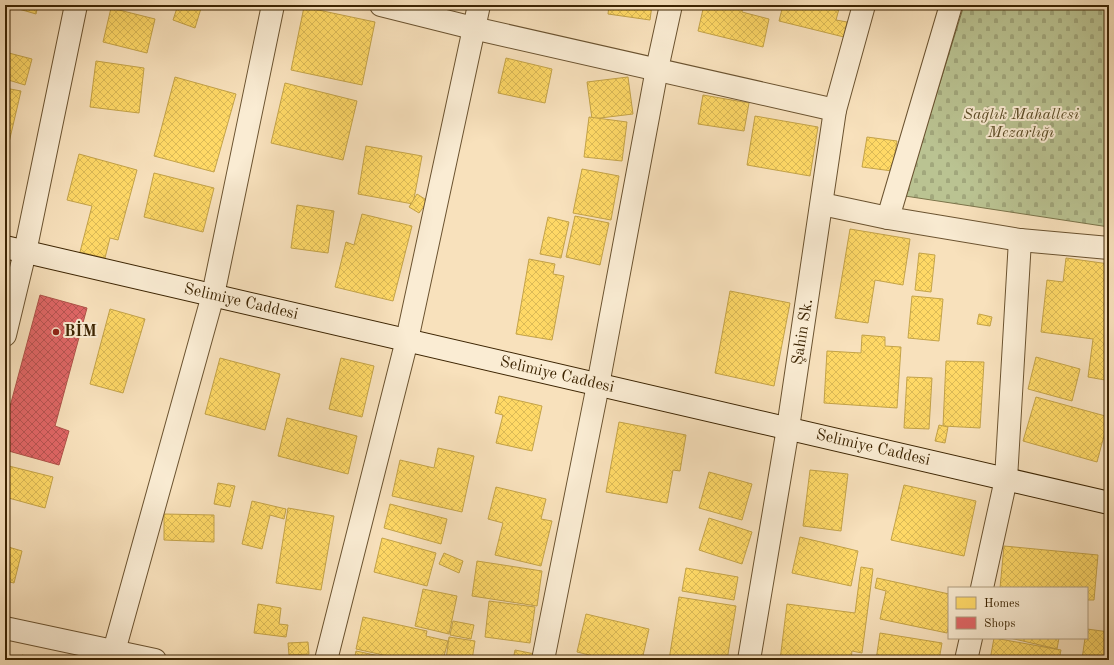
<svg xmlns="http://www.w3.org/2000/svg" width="1114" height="665" viewBox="0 0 1114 665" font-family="'Old Standard TT',serif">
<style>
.cemetery{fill:url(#cemetery-stones);stroke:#7b744a}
.homes{fill:url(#homes-cross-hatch);stroke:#c4a348}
.shops{fill:url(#shops-cross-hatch);stroke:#af5248}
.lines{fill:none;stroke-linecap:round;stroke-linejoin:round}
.street-casing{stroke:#6b5330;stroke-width:24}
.secondary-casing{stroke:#3c2402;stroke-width:24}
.street{stroke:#faecd3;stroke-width:22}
.secondary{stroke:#faecd3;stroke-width:22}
.poi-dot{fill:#8f2418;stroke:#faecd3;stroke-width:1.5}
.labels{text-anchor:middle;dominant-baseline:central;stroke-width:4;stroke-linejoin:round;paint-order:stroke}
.park-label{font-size:16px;font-style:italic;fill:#5c4c26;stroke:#faecd3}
.street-label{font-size:16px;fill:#3c2402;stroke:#faecd3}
.poi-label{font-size:16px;font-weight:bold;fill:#3c2402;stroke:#faecd3;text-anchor:start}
</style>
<defs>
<pattern id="cemetery-stones" width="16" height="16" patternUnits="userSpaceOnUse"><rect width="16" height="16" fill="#bac392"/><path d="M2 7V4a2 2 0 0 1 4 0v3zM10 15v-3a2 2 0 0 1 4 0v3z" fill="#a1a77c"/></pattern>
<pattern id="homes-cross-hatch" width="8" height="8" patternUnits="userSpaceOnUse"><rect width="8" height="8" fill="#ffd966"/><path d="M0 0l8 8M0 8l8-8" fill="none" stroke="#dbba57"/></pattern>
<pattern id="shops-cross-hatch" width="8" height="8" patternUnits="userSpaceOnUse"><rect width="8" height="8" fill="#e06666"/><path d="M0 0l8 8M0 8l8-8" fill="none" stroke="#b75452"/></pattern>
</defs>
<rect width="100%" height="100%" fill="#f8e1bc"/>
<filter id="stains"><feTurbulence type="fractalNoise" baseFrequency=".005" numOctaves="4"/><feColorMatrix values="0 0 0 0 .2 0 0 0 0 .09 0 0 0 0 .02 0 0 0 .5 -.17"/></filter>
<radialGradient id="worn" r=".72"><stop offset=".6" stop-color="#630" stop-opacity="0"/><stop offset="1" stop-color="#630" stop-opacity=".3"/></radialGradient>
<path class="cemetery" d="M 964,5 L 1109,5 L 1109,227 L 905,196 Z"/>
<g class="homes">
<path d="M 5,5 L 38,5 L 36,14 Z"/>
<path d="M 178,5 L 202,5 L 195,28 L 173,20 Z"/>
<path d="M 609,5 L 652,5 L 650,20 L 608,14 Z"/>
<path d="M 704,5 L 743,5 L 742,12 L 769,19 L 763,47 L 698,31 Z"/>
<path d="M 783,5 L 840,5 L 836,20 L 847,22 L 844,37 L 779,21 Z"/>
<path d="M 304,7 L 375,22 L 362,85 L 291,70 Z"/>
<path d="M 111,8 L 155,19 L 147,53 L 103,42 Z"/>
<path d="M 5,52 L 32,59 L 25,85 L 5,79 Z"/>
<path d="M 506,58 L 552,69 L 545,103 L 498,93 Z"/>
<path d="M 96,61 L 144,68 L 139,113 L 90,107 Z"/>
<path d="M 175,77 L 236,94 L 214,172 L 154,156 Z"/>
<path d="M 628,77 L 633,114 L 592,119 L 587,82 Z"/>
<path d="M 285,83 L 357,101 L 343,160 L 271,143 Z"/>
<path d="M 5,88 L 21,91 L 7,151 L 5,150 Z"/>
<path d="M 703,95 L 749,103 L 744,131 L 698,124 Z"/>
<path d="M 755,116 L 818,127 L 810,176 L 747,165 Z"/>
<path d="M 589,117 L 627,122 L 622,161 L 584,157 Z"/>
<path d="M 867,137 L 897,141 L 892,171 L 862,167 Z"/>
<path d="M 366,146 L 422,156 L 413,204 L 358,194 Z"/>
<path d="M 79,154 L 137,170 L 118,240 L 110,238 L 105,258 L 80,252 L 92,206 L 67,200 Z"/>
<path d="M 582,169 L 619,176 L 611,220 L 573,213 Z"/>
<path d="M 154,173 L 214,188 L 203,232 L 144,217 Z"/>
<path d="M 417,194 L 428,201 L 419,213 L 409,207 Z"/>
<path d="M 297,205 L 334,211 L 328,253 L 291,248 Z"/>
<path d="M 362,214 L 412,226 L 393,301 L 335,287 L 346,242 L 354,245 Z"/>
<path d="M 575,216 L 609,223 L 600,265 L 566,257 Z"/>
<path d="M 548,217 L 569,222 L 561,258 L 540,254 Z"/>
<path d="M 850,229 L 910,239 L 903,285 L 875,280 L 868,323 L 835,318 Z"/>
<path d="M 919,253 L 935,255 L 931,292 L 915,290 Z"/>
<path d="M 1066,258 L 1109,264 L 1107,282 L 1109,283 L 1109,348 L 1105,380 L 1088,377 L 1093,339 L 1041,332 L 1047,280 L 1063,282 Z"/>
<path d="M 529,259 L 555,264 L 553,274 L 564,276 L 552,340 L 516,334 Z"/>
<path d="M 730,291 L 790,303 L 774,386 L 715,373 Z"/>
<path d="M 912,296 L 943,299 L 939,341 L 908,338 Z"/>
<path d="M 110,309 L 145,319 L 123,393 L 90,384 Z"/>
<path d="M 979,314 L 992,317 L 990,326 L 977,324 Z"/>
<path d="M 862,335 L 885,337 L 885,346 L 901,347 L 897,408 L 824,403 L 827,351 L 861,353 Z"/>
<path d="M 1036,357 L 1080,369 L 1072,401 L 1028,389 Z"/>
<path d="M 220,358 L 280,374 L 265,430 L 205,414 Z"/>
<path d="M 341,358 L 374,366 L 362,417 L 329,409 Z"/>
<path d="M 946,361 L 984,362 L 980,428 L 943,426 Z"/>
<path d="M 907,377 L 932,378 L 929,429 L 904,428 Z"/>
<path d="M 499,396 L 542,406 L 532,451 L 496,443 L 503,415 L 495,413 Z"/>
<path d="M 1036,397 L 1109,417 L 1097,462 L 1023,441 Z"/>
<path d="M 287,418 L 357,436 L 348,474 L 278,456 Z"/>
<path d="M 619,422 L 686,435 L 680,471 L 673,470 L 667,503 L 606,492 Z"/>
<path d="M 939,425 L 948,427 L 945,443 L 935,441 Z"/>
<path d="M 438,448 L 474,456 L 462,512 L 392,496 L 400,460 L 434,468 Z"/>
<path d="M 5,465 L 53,477 L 45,508 L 5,497 Z"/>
<path d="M 810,470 L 848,474 L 841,531 L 803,526 Z"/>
<path d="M 709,472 L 752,484 L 742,520 L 699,508 Z"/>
<path d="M 218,483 L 235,486 L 230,507 L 214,504 Z"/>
<path d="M 904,485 L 976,501 L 964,556 L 891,540 Z"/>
<path d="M 496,487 L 546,499 L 541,519 L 552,521 L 541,566 L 495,555 L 503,523 L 488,519 Z"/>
<path d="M 252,501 L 286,509 L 284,519 L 270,515 L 262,549 L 242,544 Z"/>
<path d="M 390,504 L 447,519 L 441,544 L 384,528 Z"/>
<path d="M 288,508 L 334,516 L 321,590 L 276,583 Z"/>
<path d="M 164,514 L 214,515 L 214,542 L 164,540 Z"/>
<path d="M 709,518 L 752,532 L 742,564 L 699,550 Z"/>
<path d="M 800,537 L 858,551 L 851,586 L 792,573 Z"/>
<path d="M 382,538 L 436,553 L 427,586 L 374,572 Z"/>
<path d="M 5,546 L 22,551 L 14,583 L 5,581 Z"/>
<path d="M 1004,546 L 1098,555 L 1094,600 L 1087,600 L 1087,588 L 1000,588 Z"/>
<path d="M 444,553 L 463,561 L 459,573 L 439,564 Z"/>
<path d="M 477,561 L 542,571 L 537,606 L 472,596 Z"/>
<path d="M 861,567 L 873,569 L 862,653 L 852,651 L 851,660 L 780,660 L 787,604 L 855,613 Z"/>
<path d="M 686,568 L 738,577 L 734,600 L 682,591 Z"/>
<path d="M 877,578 L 949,594 L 949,625 L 947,633 L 880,619 L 886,591 L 875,588 Z"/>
<path d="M 423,589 L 457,596 L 449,634 L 415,626 Z"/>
<path d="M 679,597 L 736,606 L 727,660 L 669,660 Z"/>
<path d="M 489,601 L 535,607 L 530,643 L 485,637 Z"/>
<path d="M 258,604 L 281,608 L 279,624 L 288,625 L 286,637 L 254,633 Z"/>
<path d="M 586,614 L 649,629 L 642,660 L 610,660 L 577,652 Z"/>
<path d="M 363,617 L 427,631 L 426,636 L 448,641 L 443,660 L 406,660 L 356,649 Z"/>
<path d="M 453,621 L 474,625 L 471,639 L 450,635 Z"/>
<path d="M 1087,629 L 1109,632 L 1109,660 L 1082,659 L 1085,638 L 1087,638 Z"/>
<path d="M 880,633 L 942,643 L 939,660 L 876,660 Z"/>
<path d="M 449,637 L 475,641 L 472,660 L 446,660 Z"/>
<path d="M 994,638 L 1061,650 L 1059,660 L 990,660 Z"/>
<path d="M 1010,638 L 1059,638 L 1057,649 Z"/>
<path d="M 308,642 L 309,654 L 289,655 L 288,643 Z"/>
<path d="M 515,650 L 535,654 L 534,660 L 513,660 Z"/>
<path d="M 356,651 L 398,660 L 354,660 Z"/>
<path d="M 22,655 L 41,660 L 21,660 Z"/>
</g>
<path class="shops" d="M 40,295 L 87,308 L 55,426 L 69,431 L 59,465 L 5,450 L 5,425 Z"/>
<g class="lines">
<g class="street-casing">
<g id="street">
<path d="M 381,5 L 473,28 L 835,110"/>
<path d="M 822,204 L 888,218 L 1020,240 L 1109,248"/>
<path d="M 888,218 L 951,5"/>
<path d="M 5,335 L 25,252 L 76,5"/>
<path d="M 982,588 L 1006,479 L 1020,240"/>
<path d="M 5,628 L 155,660"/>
<path d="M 114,651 L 213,295 L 273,5"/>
<path d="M 326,660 L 407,340 L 479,5"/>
<path d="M 543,660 L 598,385 L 657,69 L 671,5"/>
<path d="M 749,660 L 788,428 L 835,110 L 864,5"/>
<path d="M 966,660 L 971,638"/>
</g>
</g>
<g class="secondary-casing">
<path id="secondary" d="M 5,247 L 1109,503"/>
</g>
<use href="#street" class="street"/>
<use href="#secondary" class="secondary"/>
</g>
<circle class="poi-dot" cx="56" cy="332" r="4"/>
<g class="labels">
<g class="park-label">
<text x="1021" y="115">Sağlık Mahallesi<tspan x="1021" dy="18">Mezarlığı</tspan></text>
</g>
<g class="street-label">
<text transform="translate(241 302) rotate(13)">Selimiye Caddesi</text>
<text transform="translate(803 332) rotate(-81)">Şahin Sk.</text>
<text transform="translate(557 375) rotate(13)">Selimiye Caddesi</text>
<text transform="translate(873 448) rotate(13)">Selimiye Caddesi</text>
</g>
<g class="poi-label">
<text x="64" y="332">BİM</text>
</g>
</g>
<rect width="1114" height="665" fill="none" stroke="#f8e1bc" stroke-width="20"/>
<rect x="6" y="6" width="1102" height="653" fill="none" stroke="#3c2402" stroke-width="2"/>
<rect x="10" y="10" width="1094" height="645" fill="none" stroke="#3c2402"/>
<rect x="948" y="587" width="140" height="52" fill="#faecd3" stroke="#ae9c7f"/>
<rect x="956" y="597" width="20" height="12" fill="#ffd966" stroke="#ae9c7f"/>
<text x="984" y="607" font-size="12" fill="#3c2402">Homes</text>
<rect x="956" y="617" width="20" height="12" fill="#e06666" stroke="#ae9c7f"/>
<text x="984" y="627" font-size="12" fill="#3c2402">Shops</text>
<rect width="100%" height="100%" filter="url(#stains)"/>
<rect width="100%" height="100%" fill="url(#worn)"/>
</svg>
